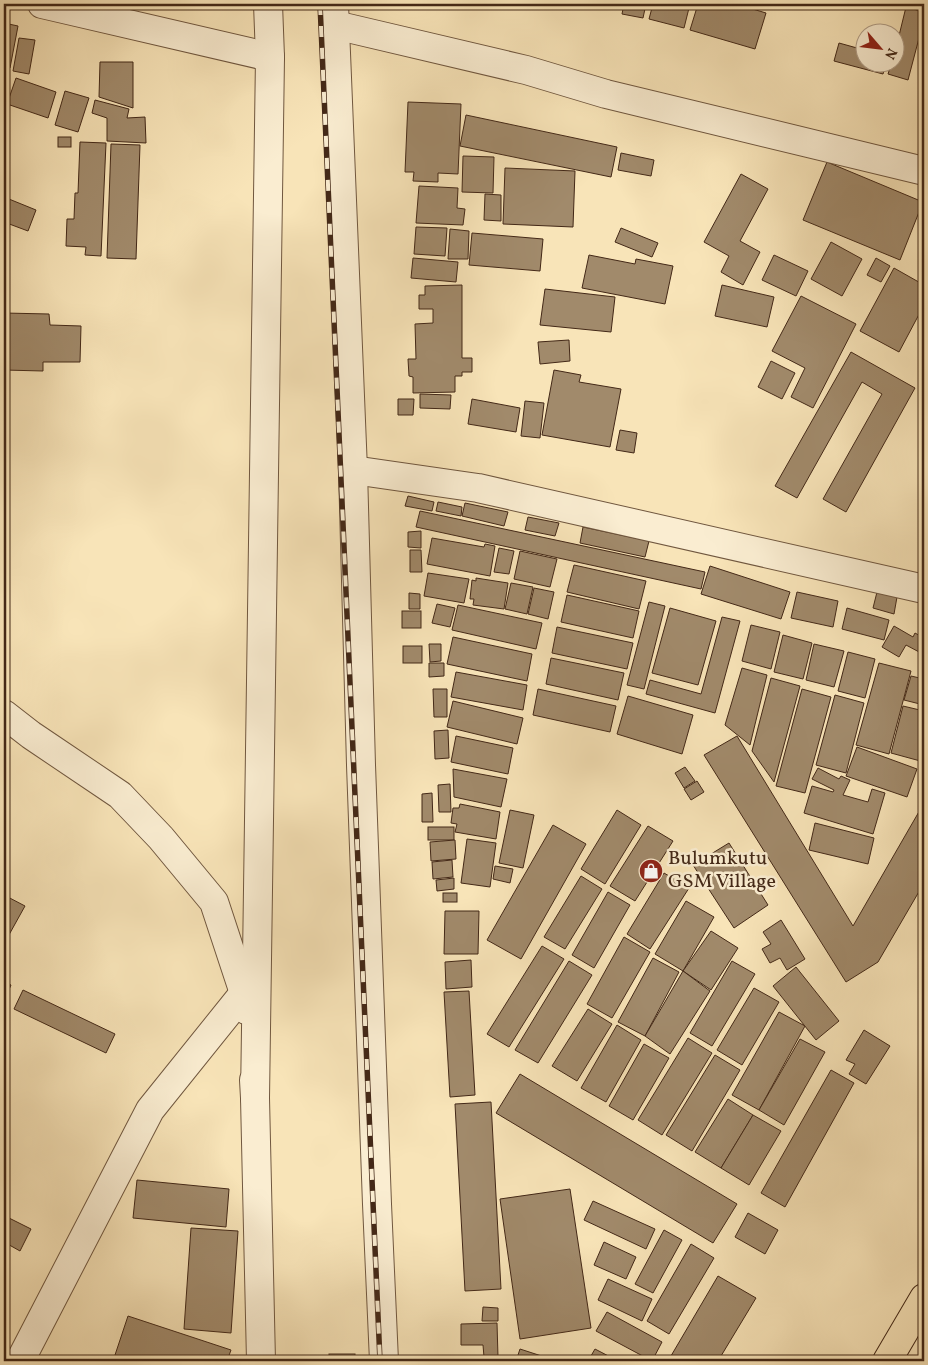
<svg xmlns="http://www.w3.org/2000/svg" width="928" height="1365" viewBox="0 0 928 1365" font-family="Vollkorn,serif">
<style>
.building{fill:#a18a6b;stroke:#432817}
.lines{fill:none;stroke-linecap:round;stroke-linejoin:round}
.minor-casing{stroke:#70573f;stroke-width:30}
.highway-casing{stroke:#432817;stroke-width:30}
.minor{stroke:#faedd1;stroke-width:28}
.highway{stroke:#f8e4b8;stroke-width:28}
.rail-casing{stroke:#432817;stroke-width:5.5}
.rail{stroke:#faedd1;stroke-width:4;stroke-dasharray:11;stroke-linecap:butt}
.labels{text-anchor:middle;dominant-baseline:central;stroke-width:5;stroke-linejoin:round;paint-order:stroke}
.poi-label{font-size:20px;fill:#432817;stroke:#faedd1;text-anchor:start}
</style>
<rect width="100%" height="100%" fill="#f8e4b8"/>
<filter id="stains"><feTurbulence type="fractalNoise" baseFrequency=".004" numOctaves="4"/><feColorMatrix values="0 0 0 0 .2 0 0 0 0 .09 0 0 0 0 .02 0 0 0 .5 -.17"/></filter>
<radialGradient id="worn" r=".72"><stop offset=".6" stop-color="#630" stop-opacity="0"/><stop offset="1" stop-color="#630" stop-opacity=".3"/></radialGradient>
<g class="building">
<path d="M 584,4 L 621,4 L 620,8 Z"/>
<path d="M 624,4 L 646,4 L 643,18 L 622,14 Z"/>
<path d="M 653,4 L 690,4 L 684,28 L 649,19 Z"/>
<path d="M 698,4 L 736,4 L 766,13 L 755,49 L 690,30 Z"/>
<path d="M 899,4 L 924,4 L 924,9 Z"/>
<path d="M 906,7 L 924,12 L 924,19 L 908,80 L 888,74 L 892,62 L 896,62 L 896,48 Z"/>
<path d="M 4,23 L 18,26 L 10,68 L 4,67 Z"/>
<path d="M 19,38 L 35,40 L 29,74 L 13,71 Z"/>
<path d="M 860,38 L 866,40 L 866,62 L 887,62 L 883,74 L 834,61 L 839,43 L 857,48 Z"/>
<path d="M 100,62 L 133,62 L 133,108 L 99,97 Z"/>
<path d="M 16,78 L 56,92 L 48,118 L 7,104 Z"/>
<path d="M 65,91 L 89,98 L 78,132 L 55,125 Z"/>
<path d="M 95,100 L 129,109 L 127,118 L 145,117 L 146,143 L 107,141 L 107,118 L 92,113 Z"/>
<path d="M 408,102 L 461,104 L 458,174 L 438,173 L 438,182 L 413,181 L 414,172 L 405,172 Z"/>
<path d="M 466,115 L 617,147 L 611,177 L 460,146 Z"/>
<rect x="58" y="137" width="13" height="10"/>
<path d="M 80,142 L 106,143 L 101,256 L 85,255 L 86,247 L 66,246 L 67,219 L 74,219 L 75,193 L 78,193 Z"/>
<path d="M 111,144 L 140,145 L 136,259 L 107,258 Z"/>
<path d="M 621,153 L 654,160 L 651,176 L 618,170 Z"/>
<path d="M 463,156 L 494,157 L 493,193 L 462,192 Z"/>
<path d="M 827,162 L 923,202 L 900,260 L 803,220 Z"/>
<path d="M 505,168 L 575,171 L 573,227 L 503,224 Z"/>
<path d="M 741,174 L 768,189 L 740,241 L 760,252 L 743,285 L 721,272 L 729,256 L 704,242 Z"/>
<path d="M 419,186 L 458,188 L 457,208 L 465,209 L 463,225 L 416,223 Z"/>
<path d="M 485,194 L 501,195 L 501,221 L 484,220 Z"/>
<path d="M 4,197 L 36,210 L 28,231 L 4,222 Z"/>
<path d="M 416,227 L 447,228 L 445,256 L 414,254 Z"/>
<path d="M 621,228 L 658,243 L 652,257 L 615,242 Z"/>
<path d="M 450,229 L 469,231 L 468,259 L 448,259 Z"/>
<path d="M 472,233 L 543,239 L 540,271 L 469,265 Z"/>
<path d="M 831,242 L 862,259 L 842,296 L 811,279 Z"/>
<path d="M 589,255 L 635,264 L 636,259 L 673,266 L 665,304 L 582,288 Z"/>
<path d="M 774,255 L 808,271 L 796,296 L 762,280 Z"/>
<path d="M 413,258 L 458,262 L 456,282 L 411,278 Z"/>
<path d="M 876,258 L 890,266 L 881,282 L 867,275 Z"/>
<path d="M 894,268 L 924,285 L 924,305 L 899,352 L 860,331 Z"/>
<path d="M 462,285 L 462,358 L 472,358 L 472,372 L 462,372 L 462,376 L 455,376 L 455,392 L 413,393 L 413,377 L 409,376 L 408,359 L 416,359 L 415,324 L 433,323 L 433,309 L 419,309 L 419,295 L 425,295 L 425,286 Z"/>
<path d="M 722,285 L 774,297 L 767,327 L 715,316 Z"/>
<path d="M 545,289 L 615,297 L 611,332 L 540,325 Z"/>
<path d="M 801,296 L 856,324 L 813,408 L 791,397 L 805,368 L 772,351 Z"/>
<path d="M 4,313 L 49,314 L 50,325 L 81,326 L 80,362 L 43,362 L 43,371 L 4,370 Z"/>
<path d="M 569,340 L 570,361 L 540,364 L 538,342 Z"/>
<path d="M 851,352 L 915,388 L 846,512 L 823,499 L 882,394 L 862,382 L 797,498 L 775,486 Z"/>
<path d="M 771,361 L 795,373 L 782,399 L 758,387 Z"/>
<path d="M 554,370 L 581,375 L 579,382 L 621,389 L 610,447 L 542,435 Z"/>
<path d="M 420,394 L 451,395 L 450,409 L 420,408 Z"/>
<path d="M 398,399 L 414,399 L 413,415 L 398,415 Z"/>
<path d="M 472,399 L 520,408 L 516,432 L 468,424 Z"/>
<path d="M 525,401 L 544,403 L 540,438 L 521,436 Z"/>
<path d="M 620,430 L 637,433 L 634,453 L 616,450 Z"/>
<path d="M 408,496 L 434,502 L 432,511 L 405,506 Z"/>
<path d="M 438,502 L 462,507 L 461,516 L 436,511 Z"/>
<path d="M 465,503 L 508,512 L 504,526 L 462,516 Z"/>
<path d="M 420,511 L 705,572 L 701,589 L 416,527 Z"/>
<path d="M 528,517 L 559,523 L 555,536 L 525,530 Z"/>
<path d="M 583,527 L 649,541 L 645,557 L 580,543 Z"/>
<path d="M 421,531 L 421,548 L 408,547 L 408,532 Z"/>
<path d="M 432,538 L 484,547 L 485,544 L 495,546 L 490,576 L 427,564 Z"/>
<path d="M 499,548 L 514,551 L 509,574 L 494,572 Z"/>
<path d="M 410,550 L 421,550 L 422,572 L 410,572 Z"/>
<path d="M 520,551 L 557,559 L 550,587 L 514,579 Z"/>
<path d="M 574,565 L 646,581 L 639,609 L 567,592 Z"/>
<path d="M 710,566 L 790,592 L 781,619 L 701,594 Z"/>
<path d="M 428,573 L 469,579 L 464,603 L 424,596 Z"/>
<path d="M 476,578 L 508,583 L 504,609 L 473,605 L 474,599 L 470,599 L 472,580 L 476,581 Z"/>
<path d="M 511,583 L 533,587 L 527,614 L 505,609 Z"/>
<path d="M 534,588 L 554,592 L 548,619 L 528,614 Z"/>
<path d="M 797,592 L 838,601 L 833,627 L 791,618 Z"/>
<path d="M 877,592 L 897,597 L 894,614 L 873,608 Z"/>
<path d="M 409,593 L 420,594 L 420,609 L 409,609 Z"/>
<path d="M 567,595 L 639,611 L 633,638 L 561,622 Z"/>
<path d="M 649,602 L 665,606 L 644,689 L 627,685 Z"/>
<path d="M 437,604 L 455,608 L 450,627 L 432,623 Z"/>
<path d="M 458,605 L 542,623 L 536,649 L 452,630 Z"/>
<path d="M 670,608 L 716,621 L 698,685 L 652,673 Z"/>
<path d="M 847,608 L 889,620 L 884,640 L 842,629 Z"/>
<rect x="402" y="611" width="19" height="17"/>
<path d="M 722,617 L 740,621 L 715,713 L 646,694 L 650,680 L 701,694 Z"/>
<path d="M 751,625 L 780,632 L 771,669 L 742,661 Z"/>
<path d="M 894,626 L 913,637 L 915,633 L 924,638 L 924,646 L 921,653 L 906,645 L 899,657 L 882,647 Z"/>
<path d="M 557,627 L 633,643 L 627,669 L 552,653 Z"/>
<path d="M 783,635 L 812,643 L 803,679 L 774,672 Z"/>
<path d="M 453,637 L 532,654 L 527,681 L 447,664 Z"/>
<path d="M 429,644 L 441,644 L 441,661 L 430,662 Z"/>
<path d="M 814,644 L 844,651 L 834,687 L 806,680 Z"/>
<rect x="403" y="646" width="19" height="17"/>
<path d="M 848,652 L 875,659 L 865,698 L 838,691 Z"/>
<path d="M 551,658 L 624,673 L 618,700 L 546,684 Z"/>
<path d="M 429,663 L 444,663 L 444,676 L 429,677 Z"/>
<path d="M 879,663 L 911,671 L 889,754 L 856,745 Z"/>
<path d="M 742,668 L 767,675 L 750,745 L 725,725 Z"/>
<path d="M 456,672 L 527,685 L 523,710 L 451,697 Z"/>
<path d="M 911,676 L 924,679 L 924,705 L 904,700 Z"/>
<path d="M 771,678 L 800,686 L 774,782 L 752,751 Z"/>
<path d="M 433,689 L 447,689 L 447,717 L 434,717 Z"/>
<path d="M 538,689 L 616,706 L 610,732 L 533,715 Z"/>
<path d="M 802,689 L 831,697 L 805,793 L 776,786 Z"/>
<path d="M 835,695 L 864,703 L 846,773 L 816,765 Z"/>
<path d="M 628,696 L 693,715 L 682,754 L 617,734 Z"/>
<path d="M 453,701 L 523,718 L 517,744 L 447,727 Z"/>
<path d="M 903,706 L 924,711 L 924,762 L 891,753 Z"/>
<path d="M 448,730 L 449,758 L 435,759 L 434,731 Z"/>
<path d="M 456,736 L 513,748 L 508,774 L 451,762 Z"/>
<path d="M 737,736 L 853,926 L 924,803 L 924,883 L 878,962 L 846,982 L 704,755 Z"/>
<path d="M 857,747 L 917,769 L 907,797 L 846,776 Z"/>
<path d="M 685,767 L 695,781 L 684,788 L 675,773 Z"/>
<path d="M 818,768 L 839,779 L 841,776 L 850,780 L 843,795 L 868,802 L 872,789 L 885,793 L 873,834 L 804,813 L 812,786 L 833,792 L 834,790 L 812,779 Z"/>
<path d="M 453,769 L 507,779 L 501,807 L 454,797 Z"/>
<path d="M 697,781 L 704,792 L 691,800 L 684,789 Z"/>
<path d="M 450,784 L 451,812 L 439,812 L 438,785 Z"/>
<path d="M 432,793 L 433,822 L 422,822 L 422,794 Z"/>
<path d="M 460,804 L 500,812 L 496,839 L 455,832 L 457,824 L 451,823 L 453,808 L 459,808 Z"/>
<path d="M 510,810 L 534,815 L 523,868 L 499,863 Z"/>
<path d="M 617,810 L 641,825 L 605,884 L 581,869 Z"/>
<path d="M 815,823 L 874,838 L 868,864 L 809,850 Z"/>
<path d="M 553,825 L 586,844 L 521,959 L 487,940 Z"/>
<path d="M 648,826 L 673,841 L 635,901 L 610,886 Z"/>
<rect x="428" y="827" width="26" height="13"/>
<path d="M 467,839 L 496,843 L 490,887 L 461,883 Z"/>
<path d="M 455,840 L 456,859 L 431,861 L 430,842 Z"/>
<path d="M 729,843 L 768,905 L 734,928 L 693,865 Z"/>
<path d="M 452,860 L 453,877 L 433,879 L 432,862 Z"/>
<path d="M 495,866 L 513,869 L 510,883 L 493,879 Z"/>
<path d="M 664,873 L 689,888 L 650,949 L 627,934 Z"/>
<path d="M 581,876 L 602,889 L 565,949 L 544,937 Z"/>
<path d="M 454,878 L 454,889 L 437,891 L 436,880 Z"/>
<path d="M 608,892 L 630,905 L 594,968 L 572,955 Z"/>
<rect x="443" y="893" width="14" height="9"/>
<path d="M 4,895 L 25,906 L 5,942 L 4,941 Z"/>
<path d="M 686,901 L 714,917 L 683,971 L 655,954 Z"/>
<path d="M 445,911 L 479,911 L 478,954 L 444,954 Z"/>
<path d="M 781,920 L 805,959 L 787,970 L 780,958 L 770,963 L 762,949 L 771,944 L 763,932 Z"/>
<path d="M 711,931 L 738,948 L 711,990 L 683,971 Z"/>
<path d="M 624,937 L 650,952 L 612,1018 L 587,1004 Z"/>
<path d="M 542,946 L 564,959 L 509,1047 L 487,1034 Z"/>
<path d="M 653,958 L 679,972 L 645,1036 L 618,1022 Z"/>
<path d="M 471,960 L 472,987 L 446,989 L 445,962 Z"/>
<path d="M 569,961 L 592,975 L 538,1063 L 515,1050 Z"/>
<path d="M 732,961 L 755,974 L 712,1046 L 690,1033 Z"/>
<path d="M 796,967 L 839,1021 L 816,1040 L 773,986 Z"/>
<path d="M 683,971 L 710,991 L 670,1054 L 645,1036 Z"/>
<path d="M 4,982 L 11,985 L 4,1001 Z"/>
<path d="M 754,988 L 779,1002 L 742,1065 L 717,1050 Z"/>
<path d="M 23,990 L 115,1034 L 106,1053 L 14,1009 Z"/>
<path d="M 469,991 L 475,1095 L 450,1097 L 444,992 Z"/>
<path d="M 588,1009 L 612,1024 L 577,1081 L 552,1066 Z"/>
<path d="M 779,1012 L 805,1026 L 759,1110 L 732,1095 Z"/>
<path d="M 617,1025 L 641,1040 L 606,1102 L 581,1088 Z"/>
<path d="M 864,1030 L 890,1046 L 866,1084 L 849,1074 L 855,1064 L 846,1060 Z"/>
<path d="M 688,1038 L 712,1053 L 662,1135 L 638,1120 Z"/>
<path d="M 800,1039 L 825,1052 L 784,1125 L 759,1110 Z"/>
<path d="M 644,1044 L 669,1058 L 633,1120 L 609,1106 Z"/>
<path d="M 715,1055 L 740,1070 L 692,1151 L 666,1135 Z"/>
<path d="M 831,1070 L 854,1083 L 785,1207 L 761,1193 Z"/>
<path d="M 520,1074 L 737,1204 L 713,1243 L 496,1113 Z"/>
<path d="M 728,1099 L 753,1115 L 721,1168 L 695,1152 Z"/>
<path d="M 491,1102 L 501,1289 L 465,1291 L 455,1104 Z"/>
<path d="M 753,1115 L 781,1131 L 749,1185 L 721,1168 Z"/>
<path d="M 137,1180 L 229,1189 L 226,1227 L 133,1218 Z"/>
<path d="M 570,1189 L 591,1328 L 520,1339 L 500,1199 Z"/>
<path d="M 593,1201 L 655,1229 L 646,1249 L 584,1220 Z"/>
<path d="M 748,1213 L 778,1230 L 765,1254 L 735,1237 Z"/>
<path d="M 5,1216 L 31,1229 L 20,1251 L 4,1242 Z"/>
<path d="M 191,1228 L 238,1231 L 231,1333 L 184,1329 Z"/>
<path d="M 664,1230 L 682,1240 L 653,1293 L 635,1284 Z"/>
<path d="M 604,1242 L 636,1257 L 626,1279 L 594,1265 Z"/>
<path d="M 691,1244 L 714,1258 L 669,1334 L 647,1321 Z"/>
<path d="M 718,1276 L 756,1298 L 718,1361 L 668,1361 Z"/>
<path d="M 608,1279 L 652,1299 L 642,1321 L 598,1300 Z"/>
<path d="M 483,1307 L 498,1308 L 498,1321 L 482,1321 Z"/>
<path d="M 607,1312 L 662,1342 L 652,1361 L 596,1331 Z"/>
<path d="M 128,1316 L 231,1350 L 227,1361 L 113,1361 Z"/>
<path d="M 497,1323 L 498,1357 L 484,1357 L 483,1345 L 461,1345 L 461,1324 Z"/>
<path d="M 520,1349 L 557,1361 L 516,1361 Z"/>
<path d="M 595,1349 L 618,1361 L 588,1361 Z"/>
<rect x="329" y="1354" width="26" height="7"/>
</g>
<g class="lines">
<g class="minor-casing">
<g id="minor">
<path d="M 42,4 L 270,57"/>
<path d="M 334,4 L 353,470 L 361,765 L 377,1204 L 384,1361"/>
<path d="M 335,25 L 526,70 L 606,94 L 924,171"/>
<path d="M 353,470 L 478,488 L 924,589"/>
<path d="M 4,714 L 31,735 L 120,795 L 161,838 L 214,902 L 244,993 L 246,1010"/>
<path d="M 254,1080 L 255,1098 L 261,1361"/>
<path d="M 255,1098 L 270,57 L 268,4"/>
<path d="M 20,1361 L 150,1110 L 244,993"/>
</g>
</g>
<g class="highway-casing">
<path id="highway" d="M 887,1361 L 924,1298"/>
</g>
<use href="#minor" class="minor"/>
<use href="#highway" class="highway"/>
<g class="rail-casing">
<path id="rail" d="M 320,4 L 380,1361"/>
</g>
<use href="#rail" class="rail"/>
</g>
<defs>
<g id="shop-disc" transform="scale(1.25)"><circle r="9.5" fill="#8f2418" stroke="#faedd1"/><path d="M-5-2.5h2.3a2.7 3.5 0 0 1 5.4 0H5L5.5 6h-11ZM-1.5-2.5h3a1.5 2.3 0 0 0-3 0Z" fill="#fff"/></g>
</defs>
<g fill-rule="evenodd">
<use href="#shop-disc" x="651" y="871"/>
</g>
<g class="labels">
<g class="poi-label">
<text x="668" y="859">Bulumkutu<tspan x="668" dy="23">GSM Village</tspan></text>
</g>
</g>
<rect width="928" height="1365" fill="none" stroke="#f8e4b8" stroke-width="20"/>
<rect x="5" y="5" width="918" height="1355" fill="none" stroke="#432817" stroke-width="2.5"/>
<rect x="10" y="10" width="908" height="1345" fill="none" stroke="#432817"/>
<g transform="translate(880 48) rotate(118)"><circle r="24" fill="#faedd1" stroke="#b19e87"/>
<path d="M0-4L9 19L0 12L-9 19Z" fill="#8f2418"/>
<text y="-8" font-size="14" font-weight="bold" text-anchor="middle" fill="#432817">N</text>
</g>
<rect width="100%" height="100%" filter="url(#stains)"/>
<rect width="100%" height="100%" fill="url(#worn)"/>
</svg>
